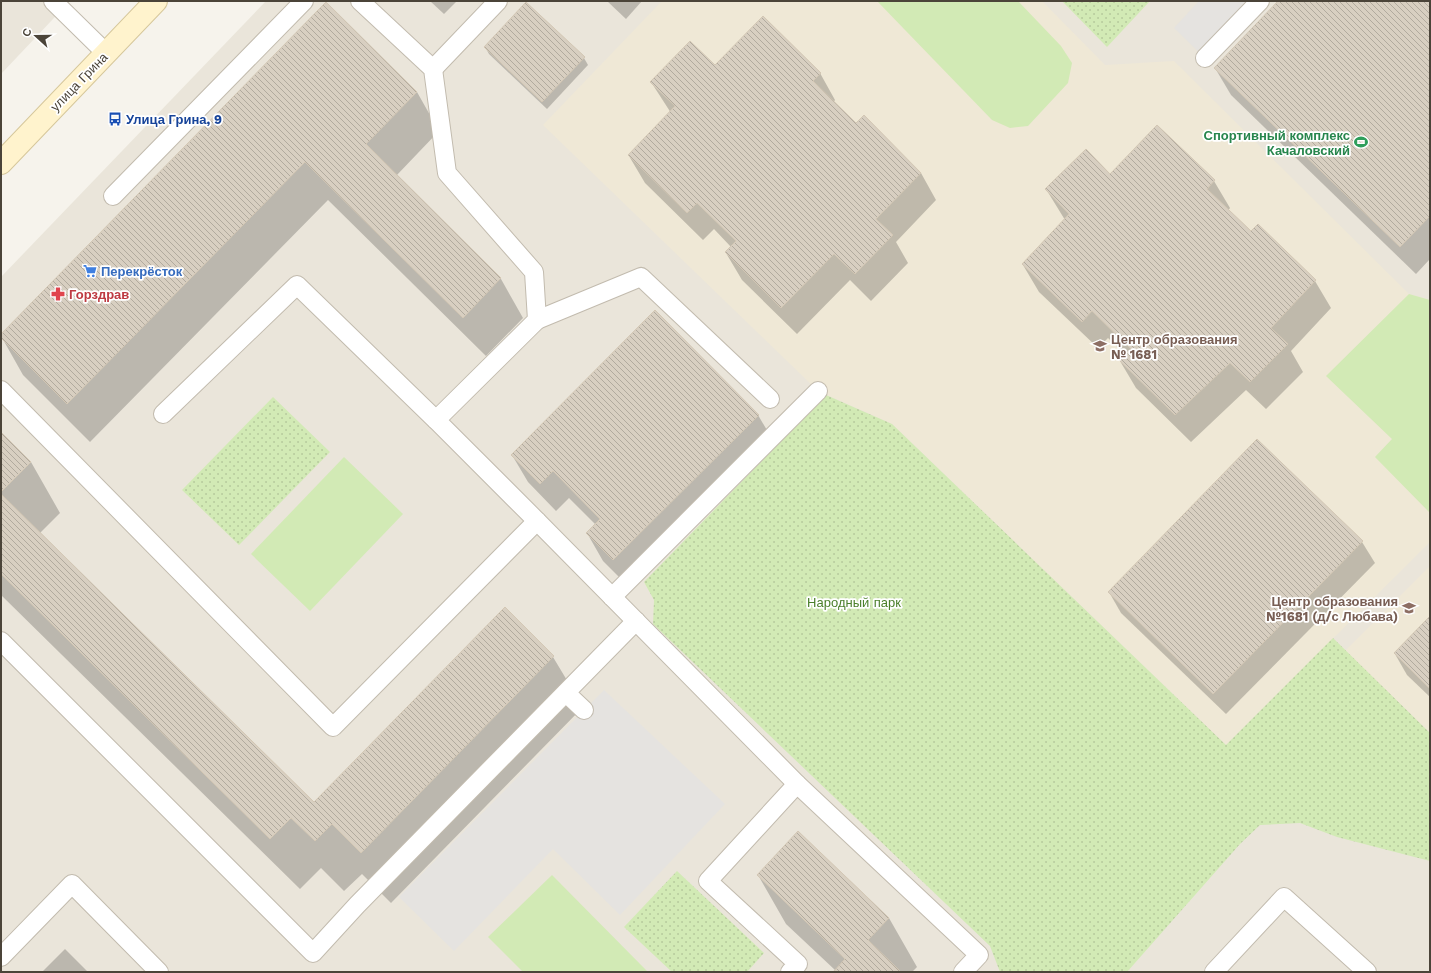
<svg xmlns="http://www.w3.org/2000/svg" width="1431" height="973" viewBox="0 0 1431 973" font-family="'Work Sans',sans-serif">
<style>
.residential{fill:#eae5da}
.education{fill:#efe8d6}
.grass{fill:#d2eab5}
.park{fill:url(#park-dots)}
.parking{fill:#e5e3e0}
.shadow{fill:#0003}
.building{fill:url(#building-back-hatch);stroke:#d3c7b4}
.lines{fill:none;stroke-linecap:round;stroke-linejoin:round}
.lane-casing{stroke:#c2bbae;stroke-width:20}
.secondary-casing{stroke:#d6c79b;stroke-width:24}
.lane{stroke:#fff;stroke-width:18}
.secondary{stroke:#fff3cd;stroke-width:22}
.labels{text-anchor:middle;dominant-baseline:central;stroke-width:3.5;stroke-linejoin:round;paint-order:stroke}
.street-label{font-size:13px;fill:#4b4439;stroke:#fff}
.transit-label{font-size:13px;font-weight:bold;fill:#164399;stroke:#fff;text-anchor:start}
.leisure-label{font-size:13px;font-weight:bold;fill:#27864d;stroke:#fff;text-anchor:end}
.shop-label{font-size:13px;font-weight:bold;fill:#366cbe;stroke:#fff;text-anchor:start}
.health-label{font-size:13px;font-weight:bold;fill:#be3a42;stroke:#fff;text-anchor:start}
.education-label{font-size:13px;font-weight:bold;fill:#785e54;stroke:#fff;text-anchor:start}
.park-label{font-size:13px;fill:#4a7f2a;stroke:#fff}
</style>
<defs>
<pattern id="park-dots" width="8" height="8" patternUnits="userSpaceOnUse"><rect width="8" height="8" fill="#d2eab5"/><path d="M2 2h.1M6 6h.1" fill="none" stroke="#b6ca9c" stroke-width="1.8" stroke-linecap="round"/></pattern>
<pattern id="building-back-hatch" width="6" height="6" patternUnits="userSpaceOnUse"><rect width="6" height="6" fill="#d8cfc1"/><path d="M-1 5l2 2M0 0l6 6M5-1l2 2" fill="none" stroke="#b1aa9e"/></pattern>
</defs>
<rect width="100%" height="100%" fill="#f6f3ec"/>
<g class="residential">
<path d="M 1,1 L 70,1 L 1,74 Z"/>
<path d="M 266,1 L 1430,1 L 1430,972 L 1,972 L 1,277 Z"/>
</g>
<g class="education">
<path d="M 662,1 L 1042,1 L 1105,65 L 1174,61 L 1409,294 L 1430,300 L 1430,542 L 1226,745 L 892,424 L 818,391 L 543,125 Z"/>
<path d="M 1430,566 L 1430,733 L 1345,651 Z"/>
</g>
<g class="grass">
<path d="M 877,1 L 1018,1 L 1061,46 L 1072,63 L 1068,83 L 1028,126 L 1010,128 L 992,120 Z"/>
<path d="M 1409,294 L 1430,300 L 1430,513 L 1375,457 L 1392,439 L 1326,376 Z"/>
<path d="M 344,457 L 403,514 L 310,611 L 251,554 Z"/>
<path d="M 552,875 L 648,972 L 523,972 L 488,937 Z"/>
</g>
<g class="park">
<path d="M 1062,1 L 1150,1 L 1107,47 Z"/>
<path d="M 826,395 L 892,424 L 1226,745 L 1333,638 L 1430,733 L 1430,861 L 1337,837 L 1300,823 L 1260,825 L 1240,844 L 1127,972 L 1000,972 L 990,946 L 653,624 L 654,600 L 644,582 Z"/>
<path d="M 273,397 L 330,452 L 239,545 L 182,490 Z"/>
<path d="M 677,871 L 764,953 L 747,972 L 672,972 L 624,927 Z"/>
</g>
<g class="parking">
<path d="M 1199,1 L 1260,1 L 1205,58 L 1174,28 Z"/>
<path d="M 604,690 L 725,804 L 620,915 L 553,849 L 454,951 L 399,897 Z"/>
</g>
<g class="shadow">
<path d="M 430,1 L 457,1 L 444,14 Z"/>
<path d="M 607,1 L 642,1 L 626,19 Z"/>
<path d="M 1280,1 L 1430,1 L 1430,259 L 1416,274 L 1231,95 L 1215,68 Z"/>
<path d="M 485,47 L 584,58 L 588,65 L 547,109 L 489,54 Z"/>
<path d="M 715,67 L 820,73 L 835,100 L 833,103 L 856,125 L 921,173 L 936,200 L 896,242 L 908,263 L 871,301 L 850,280 L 797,334 L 742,280 L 726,253 L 731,247 L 714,229 L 703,240 L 645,183 L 629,156 L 671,113 L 651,82 Z"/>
<path d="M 417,92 L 439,131 L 396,176 L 501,279 L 523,318 L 486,356 L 328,200 L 90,442 L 23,375 L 1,336 Z"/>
<path d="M 1157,126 L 1214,181 L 1230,208 L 1228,211 L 1251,233 L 1315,281 L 1331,308 L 1291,351 L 1303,372 L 1266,409 L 1246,390 L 1191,442 L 1136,388 L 1120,361 L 1126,355 L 1108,338 L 1098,348 L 1039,292 L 1023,265 L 1065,220 L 1046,189 L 1110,175 Z"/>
<path d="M 758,415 L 774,442 L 629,587 L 603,561 L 587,533 L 596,525 L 569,498 L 556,511 L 528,482 L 512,455 Z"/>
<path d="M 1,433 L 31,462 L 60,513 L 40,533 L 314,803 L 553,657 L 583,707 L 391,903 L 362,874 L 344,891 L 321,868 L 300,889 L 1,595 Z"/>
<path d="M 1257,441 L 1362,542 L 1375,563 L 1226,714 L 1121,613 L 1109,592 Z"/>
<path d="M 1430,618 L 1430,697 L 1407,675 L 1395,654 Z"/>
<path d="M 758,875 L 889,918 L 917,967 L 912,972 L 834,972 L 835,970 L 786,924 Z"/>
<path d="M 65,949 L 88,972 L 42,972 Z"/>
</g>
<g class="building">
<path d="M 1278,1 L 1430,1 L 1430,216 L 1400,247 L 1214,68 Z"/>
<path d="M 326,2 L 417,92 L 366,144 L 501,278 L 463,318 L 305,162 L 67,404 L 1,338 L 1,334 Z"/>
<path d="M 526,2 L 585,57 L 542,102 L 484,47 Z"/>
<path d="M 763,16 L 821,73 L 813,81 L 856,123 L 864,115 L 921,173 L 876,219 L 893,235 L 855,274 L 834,254 L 781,308 L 725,252 L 736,241 L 697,203 L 687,213 L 628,155 L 675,106 L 650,82 L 690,41 L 715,65 Z"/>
<path d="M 1157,125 L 1215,180 L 1207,189 L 1251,231 L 1258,224 L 1316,280 L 1271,328 L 1288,344 L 1250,382 L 1230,363 L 1175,415 L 1119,360 L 1131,349 L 1092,311 L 1082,322 L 1022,264 L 1069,214 L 1045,189 L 1086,149 L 1110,174 Z"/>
<path d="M 655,310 L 759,415 L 613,560 L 586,533 L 600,519 L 553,471 L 540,484 L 511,455 Z"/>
<path d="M 1,432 L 31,462 L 1,492 Z"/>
<path d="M 1257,439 L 1363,541 L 1213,694 L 1108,592 Z"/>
<path d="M 1,494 L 314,802 L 505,607 L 554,656 L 361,853 L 332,824 L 315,841 L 291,818 L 270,839 L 1,574 Z"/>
<path d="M 1430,616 L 1430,689 L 1394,653 Z"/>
<path d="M 798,831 L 889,918 L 868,940 L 901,972 L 833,972 L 845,959 L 757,875 Z"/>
</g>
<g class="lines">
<g class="lane-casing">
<g id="lane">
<path d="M 53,1 L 106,53"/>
<path d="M 360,1 L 433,69 L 447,173 L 534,272 L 537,320 L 436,420 L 537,521"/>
<path d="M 1205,58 L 1260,1"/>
<path d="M 433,69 L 498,1"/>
<path d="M 113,196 L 304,1"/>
<path d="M 537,320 L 641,277 L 770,399"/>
<path d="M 1,390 L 333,727 L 537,521 L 797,784"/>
<path d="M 163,414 L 297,285 L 436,420"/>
<path d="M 612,597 L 818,391"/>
<path d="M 1,641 L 313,953 L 357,905 L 636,621"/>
<path d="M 566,693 L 584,710"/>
<path d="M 1,957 L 72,884 L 159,972"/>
<path d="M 790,972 L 798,964 L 708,881 L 797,784 L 979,955 L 963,972"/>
<path d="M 1214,972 L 1284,897 L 1367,972"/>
</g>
</g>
<g class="secondary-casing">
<path id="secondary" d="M 1,163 L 156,1"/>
</g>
<use href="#lane" class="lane"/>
<use href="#secondary" class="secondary"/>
</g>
<defs>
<g id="bus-bare" transform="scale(1.08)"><path d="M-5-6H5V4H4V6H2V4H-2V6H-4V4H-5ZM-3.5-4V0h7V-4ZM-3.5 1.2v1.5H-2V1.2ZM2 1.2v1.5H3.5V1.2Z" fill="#1a4fb4" stroke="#fff" stroke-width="2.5" paint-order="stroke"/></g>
<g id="stadium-bare" transform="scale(1.08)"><path d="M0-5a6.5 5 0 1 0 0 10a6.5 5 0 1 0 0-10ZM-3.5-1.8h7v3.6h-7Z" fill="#2e9e5b" stroke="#fff" stroke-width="2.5" paint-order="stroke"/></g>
<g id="supermarket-bare" transform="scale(1.08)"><path d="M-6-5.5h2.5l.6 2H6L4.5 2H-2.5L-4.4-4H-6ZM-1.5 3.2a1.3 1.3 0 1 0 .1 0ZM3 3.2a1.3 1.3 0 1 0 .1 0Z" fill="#3f7fe0" stroke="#fff" stroke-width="2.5" paint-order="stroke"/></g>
<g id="pharmacy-bare" transform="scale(1.08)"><path d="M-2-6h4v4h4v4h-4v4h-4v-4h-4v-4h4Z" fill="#e0444e" stroke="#fff" stroke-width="2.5" paint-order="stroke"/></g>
<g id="school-bare" transform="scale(1.08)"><path d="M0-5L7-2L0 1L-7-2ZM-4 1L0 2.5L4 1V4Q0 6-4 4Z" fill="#8d6e63" stroke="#fff" stroke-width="2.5" paint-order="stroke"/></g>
</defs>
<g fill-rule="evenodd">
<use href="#bus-bare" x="115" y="119"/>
<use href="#stadium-bare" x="1361" y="142"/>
<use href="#supermarket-bare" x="90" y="271"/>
<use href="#pharmacy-bare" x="58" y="294"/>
<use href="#school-bare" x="1100" y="346"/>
<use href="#school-bare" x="1409" y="608"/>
</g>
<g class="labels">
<g class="street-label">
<text transform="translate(79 82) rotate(-46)">улица Грина</text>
</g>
<g class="transit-label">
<text x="126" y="119">Улица Грина, 9</text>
</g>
<g class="leisure-label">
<text x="1350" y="135">Спортивный комплекс<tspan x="1350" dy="15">Качаловский</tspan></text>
</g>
<g class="shop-label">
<text x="101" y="271">Перекрёсток</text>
</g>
<g class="health-label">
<text x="69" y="294">Горздрав</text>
</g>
<g class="education-label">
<text x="1111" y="339">Центр образования<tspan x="1111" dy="15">№ 1681</tspan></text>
<text x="1398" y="601" text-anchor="end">Центр образования<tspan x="1398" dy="15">№1681 (д/с Любава)</tspan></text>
</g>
<g class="park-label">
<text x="854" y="602">Народный парк</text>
</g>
</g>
<rect width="1431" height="973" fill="none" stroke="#4b4439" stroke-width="4"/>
<g transform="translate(36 36) rotate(291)" stroke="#ffffff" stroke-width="3" paint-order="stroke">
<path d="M0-3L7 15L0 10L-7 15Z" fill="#4b4439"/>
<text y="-6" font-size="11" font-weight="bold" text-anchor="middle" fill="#4b4439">С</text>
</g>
</svg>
